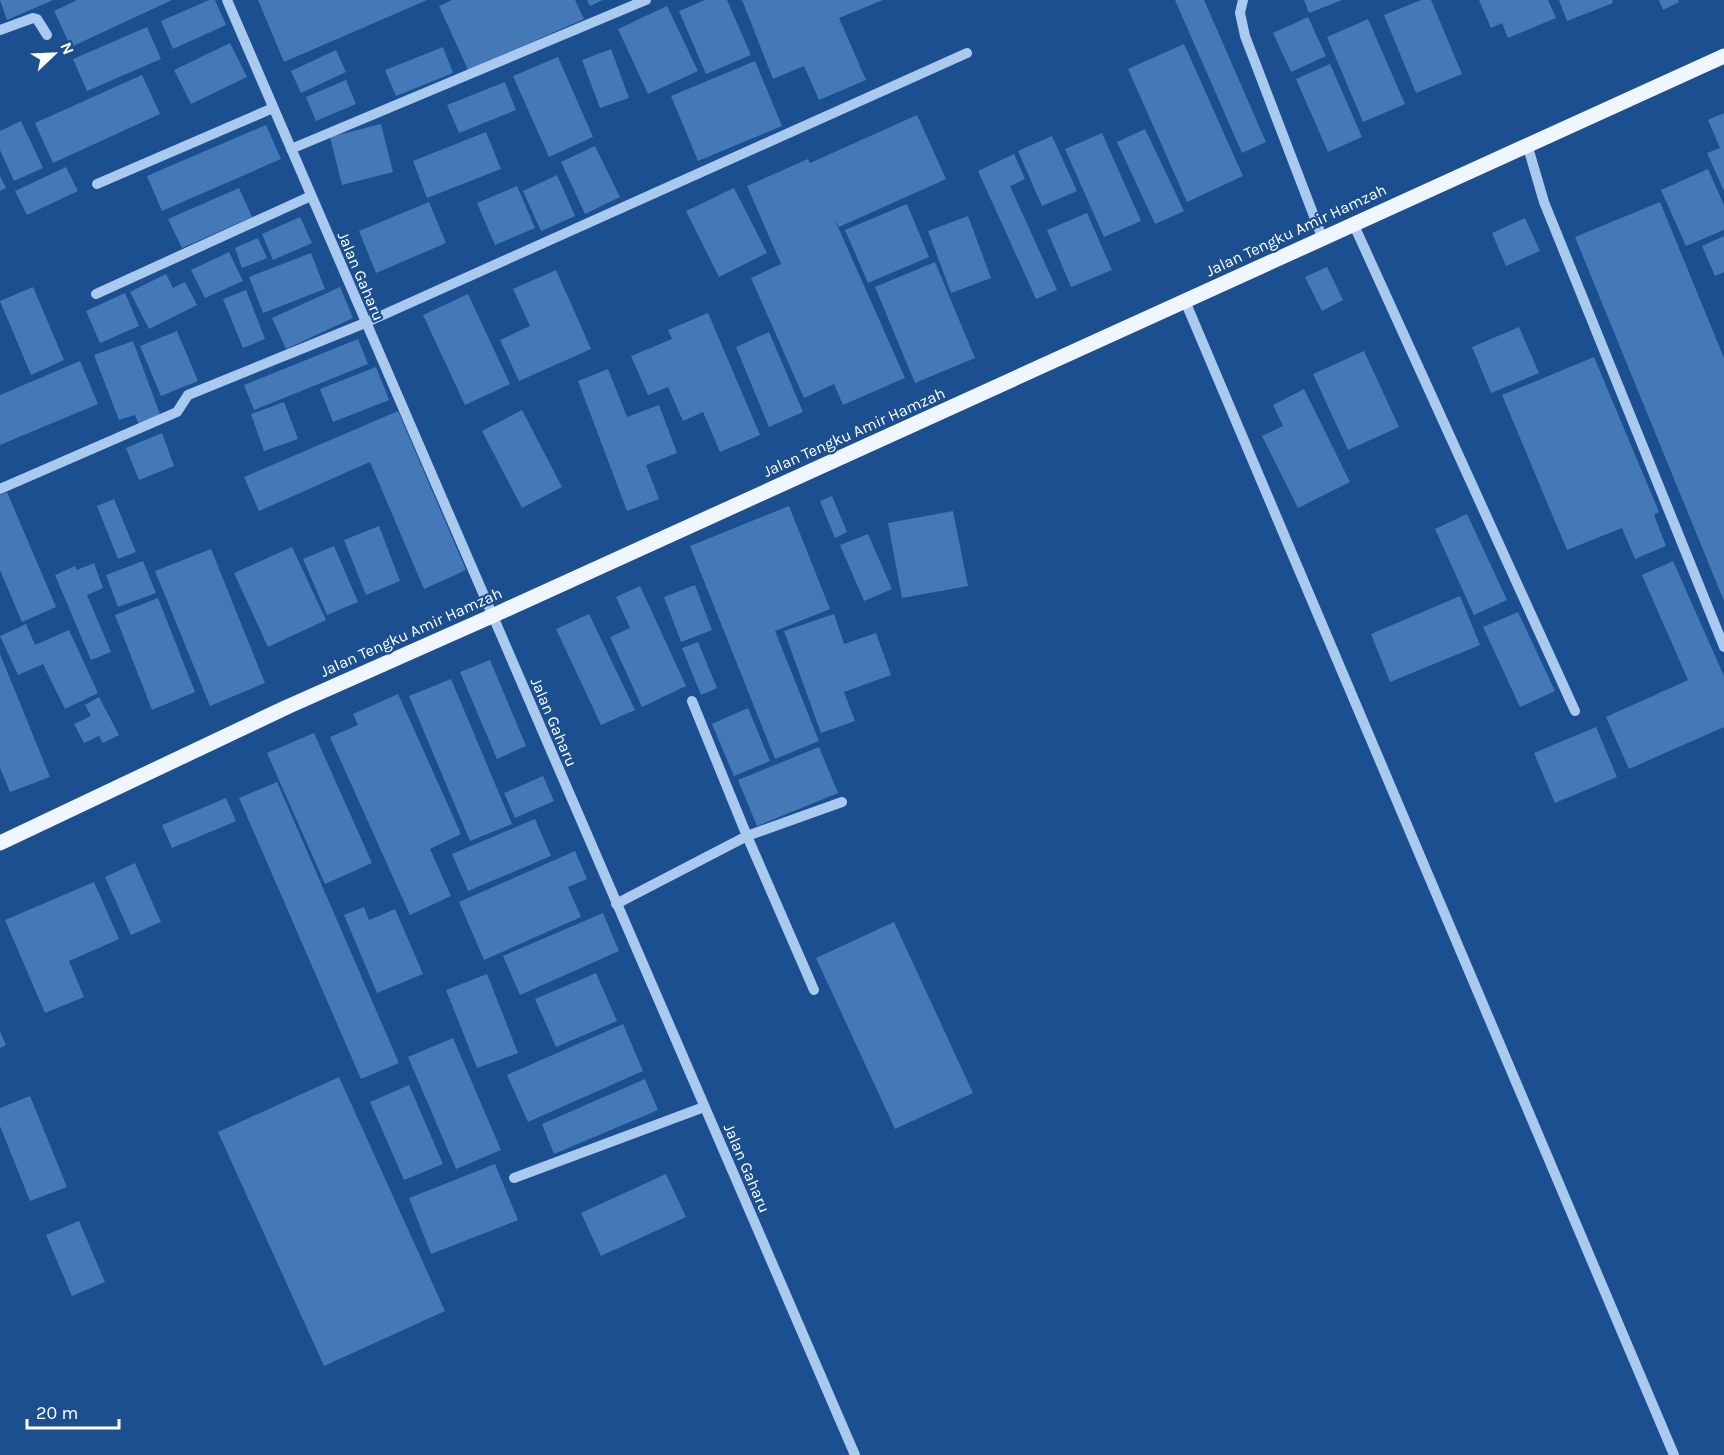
<svg xmlns="http://www.w3.org/2000/svg" width="1724" height="1455" viewBox="0 0 1724 1455" font-family="Karla,sans-serif">
<style>
.building{fill:#4478b7}
.lines{fill:none;stroke-linecap:round;stroke-linejoin:round}
.minor{stroke:#a9c9ee;stroke-width:10}
.major{stroke:#f0f6ff;stroke-width:15}
.labels{text-anchor:middle;dominant-baseline:central;stroke-width:4.5;stroke-linejoin:round;paint-order:stroke}
.street-label{font-size:16px;fill:#fff;stroke:#1b4f8f}
</style>
<rect width="100%" height="100%" fill="#1b4f8f"/>
<g class="building">
<path d="M 0,0 L 53,0 L 7,20 Z"/>
<path d="M 77,0 L 172,0 L 71,47 L 54,11 Z"/>
<path d="M 209,0 L 215,0 L 226,25 L 173,49 L 161,21 Z"/>
<path d="M 258,0 L 427,0 L 284,62 Z"/>
<path d="M 452,0 L 575,0 L 584,19 L 468,70 L 439,6 Z"/>
<path d="M 587,0 L 603,0 L 590,6 Z"/>
<path d="M 705,0 L 727,0 L 751,55 L 706,74 L 679,11 Z"/>
<path d="M 742,0 L 883,0 L 839,18 L 866,80 L 819,100 L 804,66 L 773,79 Z"/>
<path d="M 1175,0 L 1204,0 L 1266,142 L 1242,153 Z"/>
<path d="M 1304,0 L 1342,0 L 1309,13 Z"/>
<path d="M 1421,0 L 1431,0 L 1462,74 L 1416,93 L 1384,15 Z"/>
<path d="M 1479,0 L 1548,0 L 1556,18 L 1508,38 L 1502,23 L 1491,28 Z"/>
<path d="M 1559,0 L 1612,0 L 1613,3 L 1567,21 Z"/>
<path d="M 1659,0 L 1678,0 L 1679,2 L 1663,10 Z"/>
<path d="M 667,6 L 698,71 L 648,94 L 618,29 Z"/>
<path d="M 1308,17 L 1326,56 L 1291,72 L 1273,33 Z"/>
<path d="M 1368,19 L 1405,104 L 1363,122 L 1327,37 Z"/>
<path d="M 147,27 L 161,59 L 87,91 L 73,59 Z"/>
<path d="M 230,43 L 247,77 L 191,104 L 174,70 Z"/>
<path d="M 1184,44 L 1243,176 L 1187,202 L 1128,69 Z"/>
<path d="M 443,47 L 453,73 L 396,96 L 385,70 Z"/>
<path d="M 611,49 L 629,98 L 600,108 L 582,60 Z"/>
<path d="M 336,50 L 346,72 L 301,93 L 291,71 Z"/>
<path d="M 558,57 L 593,137 L 549,157 L 513,76 Z"/>
<path d="M 755,61 L 782,126 L 698,161 L 671,96 Z"/>
<path d="M 1330,64 L 1362,137 L 1328,152 L 1296,79 Z"/>
<path d="M 142,75 L 160,114 L 53,163 L 35,123 Z"/>
<path d="M 346,80 L 356,104 L 316,121 L 306,97 Z"/>
<path d="M 505,82 L 516,110 L 459,133 L 447,105 Z"/>
<path d="M 1724,113 L 1724,191 L 1707,153 L 1720,148 L 1708,120 Z"/>
<path d="M 917,115 L 946,179 L 839,227 L 834,218 L 905,378 L 843,405 L 834,384 L 804,398 L 751,278 L 781,264 L 747,186 L 808,159 L 810,163 Z"/>
<path d="M 21,121 L 43,168 L 14,181 L 0,150 L 0,131 Z"/>
<path d="M 381,124 L 393,172 L 342,185 L 330,137 Z"/>
<path d="M 266,125 L 281,159 L 162,211 L 147,176 Z"/>
<path d="M 1145,129 L 1184,211 L 1155,224 L 1117,142 Z"/>
<path d="M 486,132 L 501,169 L 427,198 L 413,161 Z"/>
<path d="M 1102,133 L 1141,221 L 1104,237 L 1065,149 Z"/>
<path d="M 1052,136 L 1077,191 L 1042,206 L 1018,151 Z"/>
<path d="M 595,146 L 620,197 L 585,214 L 561,162 Z"/>
<path d="M 1014,154 L 1025,179 L 1010,186 L 1057,290 L 1036,299 L 978,171 Z"/>
<path d="M 66,167 L 78,191 L 27,215 L 15,191 Z"/>
<path d="M 1708,169 L 1724,205 L 1724,230 L 1686,246 L 1661,190 Z"/>
<path d="M 557,175 L 575,216 L 541,231 L 523,191 Z"/>
<path d="M 0,176 L 6,188 L 0,191 Z"/>
<path d="M 517,186 L 535,228 L 495,245 L 477,203 Z"/>
<path d="M 239,188 L 252,217 L 182,248 L 168,219 Z"/>
<path d="M 734,188 L 767,253 L 719,277 L 686,211 Z"/>
<path d="M 429,202 L 446,243 L 376,273 L 359,231 Z"/>
<path d="M 1660,202 L 1724,358 L 1724,601 L 1575,237 Z"/>
<path d="M 907,204 L 929,257 L 868,283 L 845,230 Z"/>
<path d="M 1087,213 L 1112,270 L 1071,287 L 1047,230 Z"/>
<path d="M 968,216 L 991,278 L 951,293 L 928,231 Z"/>
<path d="M 300,217 L 312,243 L 273,260 L 262,234 Z"/>
<path d="M 1525,218 L 1540,251 L 1506,266 L 1492,233 Z"/>
<path d="M 1724,236 L 1724,272 L 1715,276 L 1702,246 Z"/>
<path d="M 258,238 L 267,258 L 242,268 L 235,248 Z"/>
<path d="M 229,252 L 243,281 L 205,298 L 191,270 Z"/>
<path d="M 311,253 L 325,289 L 263,313 L 249,277 Z"/>
<path d="M 935,262 L 975,358 L 915,383 L 875,287 Z"/>
<path d="M 1327,267 L 1343,300 L 1322,311 L 1305,277 Z"/>
<path d="M 556,270 L 591,349 L 519,381 L 500,340 L 530,326 L 513,289 Z"/>
<path d="M 166,274 L 173,288 L 185,282 L 197,305 L 149,329 L 130,292 Z"/>
<path d="M 33,287 L 64,360 L 31,375 L 0,301 Z"/>
<path d="M 340,287 L 353,318 L 286,349 L 272,318 Z"/>
<path d="M 246,290 L 265,339 L 243,348 L 223,299 Z"/>
<path d="M 125,293 L 139,326 L 100,343 L 86,311 Z"/>
<path d="M 468,294 L 510,384 L 465,405 L 423,315 Z"/>
<path d="M 708,313 L 760,435 L 720,452 L 703,412 L 683,421 L 668,387 L 648,395 L 631,356 L 672,339 L 668,330 Z"/>
<path d="M 1519,327 L 1539,373 L 1491,393 L 1472,347 Z"/>
<path d="M 177,331 L 198,381 L 161,396 L 140,346 Z"/>
<path d="M 769,332 L 803,412 L 769,427 L 736,347 Z"/>
<path d="M 358,339 L 368,364 L 254,410 L 244,385 Z"/>
<path d="M 133,341 L 161,417 L 139,425 L 135,415 L 119,420 L 94,355 Z"/>
<path d="M 1364,351 L 1399,427 L 1348,450 L 1313,374 Z"/>
<path d="M 1594,357 L 1659,512 L 1654,515 L 1666,546 L 1635,559 L 1622,528 L 1567,550 L 1502,395 Z"/>
<path d="M 80,361 L 98,404 L 0,445 L 0,395 Z"/>
<path d="M 376,367 L 389,400 L 333,422 L 320,389 Z"/>
<path d="M 608,369 L 627,417 L 659,405 L 677,453 L 646,465 L 659,499 L 627,511 L 578,381 Z"/>
<path d="M 1304,389 L 1350,482 L 1298,508 L 1262,436 L 1283,426 L 1273,405 Z"/>
<path d="M 284,402 L 298,439 L 264,451 L 251,414 Z"/>
<path d="M 522,410 L 562,487 L 522,508 L 482,431 Z"/>
<path d="M 398,411 L 466,570 L 424,589 L 370,462 L 259,511 L 244,477 Z"/>
<path d="M 162,433 L 174,466 L 139,480 L 126,448 Z"/>
<path d="M 7,492 L 56,607 L 22,622 L 0,570 L 0,495 Z"/>
<path d="M 832,496 L 847,532 L 835,538 L 820,501 Z"/>
<path d="M 114,499 L 136,552 L 118,559 L 97,506 Z"/>
<path d="M 789,506 L 830,609 L 775,631 L 819,741 L 775,759 L 690,546 Z"/>
<path d="M 953,511 L 968,586 L 902,598 L 888,523 Z"/>
<path d="M 1467,514 L 1507,600 L 1474,615 L 1435,529 Z"/>
<path d="M 379,526 L 400,581 L 366,595 L 344,540 Z"/>
<path d="M 868,534 L 892,589 L 864,601 L 840,545 Z"/>
<path d="M 334,546 L 358,602 L 327,615 L 303,559 Z"/>
<path d="M 292,547 L 326,620 L 268,647 L 234,573 Z"/>
<path d="M 211,549 L 265,683 L 210,706 L 155,571 Z"/>
<path d="M 143,561 L 156,593 L 118,607 L 106,575 Z"/>
<path d="M 1673,561 L 1724,676 L 1724,727 L 1629,769 L 1606,717 L 1688,680 L 1642,575 Z"/>
<path d="M 94,563 L 103,588 L 87,595 L 111,652 L 91,660 L 55,575 L 75,566 L 77,570 Z"/>
<path d="M 695,585 L 712,630 L 681,642 L 664,597 Z"/>
<path d="M 640,586 L 686,686 L 642,707 L 610,637 L 630,628 L 616,597 Z"/>
<path d="M 1460,596 L 1480,645 L 1390,682 L 1371,634 Z"/>
<path d="M 158,598 L 195,692 L 152,710 L 115,615 Z"/>
<path d="M 1518,612 L 1555,691 L 1520,707 L 1483,627 Z"/>
<path d="M 589,614 L 635,710 L 601,725 L 556,629 Z"/>
<path d="M 834,614 L 844,644 L 876,633 L 891,675 L 844,692 L 855,721 L 821,733 L 784,631 Z"/>
<path d="M 26,624 L 35,645 L 69,630 L 98,693 L 65,709 L 43,664 L 18,675 L 0,636 Z"/>
<path d="M 698,642 L 717,688 L 701,695 L 682,648 Z"/>
<path d="M 0,654 L 50,777 L 10,792 L 0,768 Z"/>
<path d="M 490,660 L 526,746 L 497,759 L 460,672 Z"/>
<path d="M 451,679 L 512,824 L 470,841 L 409,696 Z"/>
<path d="M 398,694 L 461,834 L 430,849 L 451,896 L 410,915 L 330,737 L 358,725 L 353,714 Z"/>
<path d="M 99,697 L 119,735 L 103,743 L 99,736 L 84,743 L 74,724 L 91,716 L 85,705 Z"/>
<path d="M 748,708 L 770,761 L 734,776 L 712,724 Z"/>
<path d="M 1596,727 L 1617,777 L 1555,803 L 1534,753 Z"/>
<path d="M 314,733 L 372,863 L 325,884 L 267,753 Z"/>
<path d="M 819,747 L 838,793 L 757,826 L 738,780 Z"/>
<path d="M 543,776 L 554,801 L 515,818 L 504,793 Z"/>
<path d="M 277,782 L 399,1063 L 361,1079 L 239,798 Z"/>
<path d="M 226,798 L 236,821 L 172,848 L 162,825 Z"/>
<path d="M 535,819 L 551,856 L 468,891 L 452,854 Z"/>
<path d="M 575,851 L 587,879 L 568,887 L 581,917 L 484,960 L 459,902 Z"/>
<path d="M 135,863 L 161,922 L 131,935 L 105,877 Z"/>
<path d="M 94,882 L 119,939 L 69,961 L 84,997 L 45,1013 L 5,920 Z"/>
<path d="M 364,907 L 369,920 L 395,909 L 423,974 L 377,993 L 344,915 Z"/>
<path d="M 603,913 L 619,951 L 520,995 L 503,956 Z"/>
<path d="M 894,922 L 973,1093 L 895,1129 L 816,958 Z"/>
<path d="M 596,973 L 617,1021 L 556,1047 L 535,999 Z"/>
<path d="M 487,974 L 518,1053 L 477,1068 L 446,990 Z"/>
<path d="M 623,1024 L 643,1071 L 528,1122 L 507,1075 Z"/>
<path d="M 0,1031 L 6,1045 L 0,1048 Z"/>
<path d="M 453,1038 L 501,1150 L 456,1169 L 408,1057 Z"/>
<path d="M 339,1077 L 445,1311 L 324,1366 L 218,1132 Z"/>
<path d="M 645,1079 L 658,1110 L 554,1154 L 542,1124 Z"/>
<path d="M 409,1085 L 443,1164 L 404,1180 L 370,1102 Z"/>
<path d="M 30,1096 L 67,1187 L 30,1201 L 0,1126 L 0,1108 Z"/>
<path d="M 495,1164 L 518,1220 L 431,1254 L 409,1198 Z"/>
<path d="M 666,1174 L 686,1217 L 601,1256 L 581,1213 Z"/>
<path d="M 79,1221 L 105,1282 L 72,1296 L 46,1235 Z"/>
</g>
<g class="lines">
<g class="minor">
<path d="M 227,0 L 855,1455"/>
<path d="M 1243,0 L 1240,13 L 1245,36 L 1322,237"/>
<path d="M 0,30 L 33,18 L 37,19 L 47,35"/>
<path d="M 1527,144 L 1544,202 L 1724,647"/>
<path d="M 291,149 L 646,0"/>
<path d="M 97,184 L 273,108"/>
<path d="M 1353,223 L 1575,711"/>
<path d="M 96,294 L 311,196"/>
<path d="M 1185,301 L 1674,1455"/>
<path d="M 0,489 L 177,412 L 188,395 L 365,323 L 967,53"/>
<path d="M 616,904 L 747,836 L 692,701"/>
<path d="M 814,990 L 747,836 L 842,802"/>
<path d="M 514,1178 L 704,1107"/>
</g>
<path class="major" d="M 0,843 L 287,707 L 492,616 L 1724,56"/>
</g>
<g class="labels">
<g class="street-label">
<text transform="translate(1296 230) rotate(-25)">Jalan Tengku Amir Hamzah</text>
<text transform="translate(361 276) rotate(67)">Jalan Gaharu</text>
<text transform="translate(854 432) rotate(-24)">Jalan Tengku Amir Hamzah</text>
<text transform="translate(411 632) rotate(-24)">Jalan Tengku Amir Hamzah</text>
<text transform="translate(554 722) rotate(67)">Jalan Gaharu</text>
<text transform="translate(747 1168) rotate(67)">Jalan Gaharu</text>
</g>
</g>
<g transform="translate(54 54) rotate(67)" stroke="#1b4f8f" stroke-width="4.5" paint-order="stroke">
<path d="M0-4.5L10 22L0 15L-10 22Z" fill="#ffffff"/>
<text y="-9" font-size="16" font-weight="bold" text-anchor="middle" fill="#ffffff">N</text>
</g>
<path d="M27 1419v9h92v-9" fill="none" stroke="#ffffff" stroke-width="3"/>
<text x="36" y="1419" font-size="18" fill="#ffffff" stroke="#1b4f8f" stroke-width="4.5" paint-order="stroke">20 m</text>
</svg>
